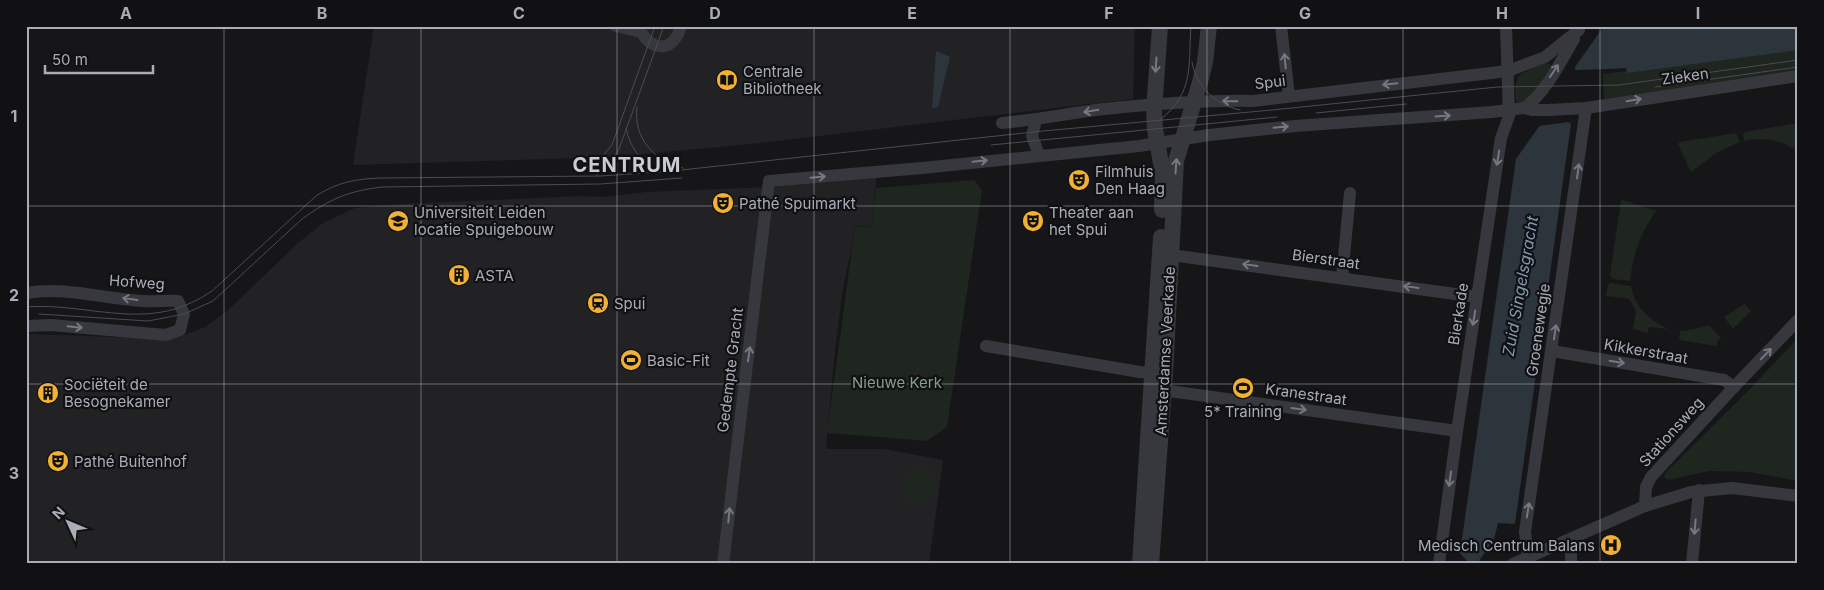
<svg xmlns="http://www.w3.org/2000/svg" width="1824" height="590" viewBox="0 0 1824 590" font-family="Inter,sans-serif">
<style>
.built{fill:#222225}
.green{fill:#1e261f}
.water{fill:#2c353c}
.pier{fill:#161618}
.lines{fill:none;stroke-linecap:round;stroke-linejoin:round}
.minor{stroke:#37383d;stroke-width:12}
.tertiary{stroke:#37383d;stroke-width:16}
.tram{stroke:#4a4c52;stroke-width:1}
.oneway{stroke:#757881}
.grid{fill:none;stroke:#a8adb8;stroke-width:1;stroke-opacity:0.55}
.labels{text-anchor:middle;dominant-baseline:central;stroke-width:4.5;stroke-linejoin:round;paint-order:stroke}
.poi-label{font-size:15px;fill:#a8adb8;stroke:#111113;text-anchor:start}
.street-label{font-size:15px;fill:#a8adb8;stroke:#111113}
.park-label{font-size:15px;fill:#7fa381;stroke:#111113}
.water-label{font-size:16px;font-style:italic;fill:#7f9bb3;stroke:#111113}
.district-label{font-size:20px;font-weight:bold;letter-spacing:1px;fill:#c9ccd4;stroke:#111113}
.neatline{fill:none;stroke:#a8adb8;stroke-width:2}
.grid-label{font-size:16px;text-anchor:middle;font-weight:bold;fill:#a8adb8}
</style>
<rect width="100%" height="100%" fill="#161618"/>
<g class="built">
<path d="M 374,26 L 1135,26 L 1133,99 L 751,144 L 611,157 L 353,165 Z"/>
<path d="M 877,174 L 872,227 L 855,225 L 852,246 L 843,288 L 835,350 L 826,449 L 884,449 L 943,460 L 929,564 L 26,564 L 26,334 L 174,339 L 205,327 L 227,311 L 298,243 L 323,223 L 355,208 L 401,204 L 581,196 L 604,197 L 646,192 L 773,187 Z"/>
</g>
<g class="green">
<path d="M 1798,48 L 1798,72 L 1604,99 L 1603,74 Z"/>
<path d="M 1546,62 L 1552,66 L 1531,96 L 1521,103 L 1517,102 C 1513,94 1516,81 1520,74 Z"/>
<path d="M 1798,123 L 1798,145 L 1794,149 C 1777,139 1763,137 1744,141 L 1743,135 L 1745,132 Z"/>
<path d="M 1736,133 L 1740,142 L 1716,153 L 1691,172 L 1678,144 L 1680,142 Z"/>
<path d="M 974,180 L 982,190 L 947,427 L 927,441 L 827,433 L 855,226 L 872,227 L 876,188 Z"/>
<path d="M 1623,200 L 1656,211 C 1641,232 1633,254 1630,281 L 1613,279 L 1610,275 L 1621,201 Z"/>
<path d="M 1611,283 L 1631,286 C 1635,308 1649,319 1668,329 L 1649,327 L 1647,333 L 1633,329 L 1636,311 L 1629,299 L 1606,296 L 1608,285 Z"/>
<path d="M 1744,304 L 1751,311 L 1733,329 L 1724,317 Z"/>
<path d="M 1709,325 L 1721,338 L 1717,341 L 1717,346 L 1679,340 L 1680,331 L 1695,329 Z"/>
<path d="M 1798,338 L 1798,481 L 1750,472 L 1709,471 L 1668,480 L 1664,477 L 1666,472 L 1747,392 Z"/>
<path d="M 909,467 L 934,470 L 930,502 L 905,499 Z"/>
</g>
<g class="water">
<path d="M 1604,26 L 1798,26 L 1798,50 L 1627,73 L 1626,68 L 1606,69 L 1567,121 L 1571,124 L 1515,524 L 1498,523 L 1494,539 L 1477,564 L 1466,564 L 1467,561 L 1460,553 L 1516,159 L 1578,71 L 1575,69 L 1575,67 Z"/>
<path d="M 936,51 L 950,57 L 938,107 L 932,108 Z"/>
</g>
<path class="pier" d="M 1606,69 L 1568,122 L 1539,126 L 1578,70 Z"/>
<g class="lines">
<g class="minor">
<path d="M 616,26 L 641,32 C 654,53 674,51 681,26"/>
<path d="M 1281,26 L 1289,96"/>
<path d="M 1524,108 C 1545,94 1561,61 1574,39"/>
<path d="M 1036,120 L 1032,136 L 1039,155"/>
<path d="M 1002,123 C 1037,120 1070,113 1104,109 C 1154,104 1203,100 1253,101 L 1508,71 L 1545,57 L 1579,30"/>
<path d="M 1171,255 L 1477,297"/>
<path d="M 1342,278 L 1350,193"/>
<path d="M 26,293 C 65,286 104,299 143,301 C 155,302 167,300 178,301 L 184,314 L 180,330 L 166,335 L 51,325 L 26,326"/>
<path d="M 986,346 L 1140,372 L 1160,373"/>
<path d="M 1552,351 L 1724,380 L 1734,387"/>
<path d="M 1155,389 L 1457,431"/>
<path d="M 1645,506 L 1646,487 L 1651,477 L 1734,387 L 1798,320"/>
<path d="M 1528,558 L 1525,532 L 1586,108"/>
<path d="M 723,564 L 769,181 L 922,168 L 1139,146 L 1209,135 L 1295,126 L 1492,112 L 1524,108 L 1532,110 L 1549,110 L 1586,108 L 1798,76"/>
<path d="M 1439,564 L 1457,431 L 1501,138 L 1509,116 L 1506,26"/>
<path d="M 1513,564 L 1645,506 L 1691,492 L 1732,488 L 1798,496"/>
<path d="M 1571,564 L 1571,539"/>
<path d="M 1692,564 L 1699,490"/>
</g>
<g class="tertiary">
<path d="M 1160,26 L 1154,111 L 1155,129 L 1163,175 L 1162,210"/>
<path d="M 1140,564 L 1161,237"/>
<path d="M 1151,564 L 1165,374 L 1176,161 L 1200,82 L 1205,62 L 1209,26"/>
</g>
<g class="tram">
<path d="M 1192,62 C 1196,87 1216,105 1240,110"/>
<path d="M 1655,87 L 1798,67"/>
<path d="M 637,107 C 633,138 654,161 683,168"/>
<path d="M 1316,113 L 1406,104"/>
<path d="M 1160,120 C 1195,92 1188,66 1191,26"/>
<path d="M 626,128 C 630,148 641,162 659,172"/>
<path d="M 991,145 L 1277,117"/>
<path d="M 576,173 L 596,164 L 612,145 L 655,26"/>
<path d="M 596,176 L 609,165 L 619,149 L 664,26"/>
<path d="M 26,307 C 71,303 118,320 162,312 C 180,309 197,301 212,291 L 316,196 C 338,182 355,179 381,178 L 601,176 L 672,171 L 1043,131 L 1272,110 L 1497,87 L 1619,85 L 1798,60"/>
<path d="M 39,314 L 148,321 L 184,314 L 213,301 L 302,219 C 330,199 348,191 382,187 L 600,184 L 682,178"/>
</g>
</g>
<defs><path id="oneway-shaft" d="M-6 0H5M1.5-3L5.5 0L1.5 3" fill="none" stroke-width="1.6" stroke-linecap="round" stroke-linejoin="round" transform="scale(1.25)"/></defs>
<g class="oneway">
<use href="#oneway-shaft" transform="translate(1285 61) rotate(-96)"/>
<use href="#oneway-shaft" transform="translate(1156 65) rotate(94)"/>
<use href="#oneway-shaft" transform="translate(1554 71) rotate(-56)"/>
<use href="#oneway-shaft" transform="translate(1390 84) rotate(174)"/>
<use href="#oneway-shaft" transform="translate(1634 100) rotate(-9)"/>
<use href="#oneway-shaft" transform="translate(1230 101) rotate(-179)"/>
<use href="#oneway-shaft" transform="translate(1091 111) rotate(171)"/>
<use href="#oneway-shaft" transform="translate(1443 116) rotate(-4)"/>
<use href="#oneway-shaft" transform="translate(1281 127) rotate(-6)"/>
<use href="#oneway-shaft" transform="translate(1498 158) rotate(99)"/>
<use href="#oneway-shaft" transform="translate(980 161) rotate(-6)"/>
<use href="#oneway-shaft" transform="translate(1176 166) rotate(-86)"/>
<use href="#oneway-shaft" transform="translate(1578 171) rotate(-82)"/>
<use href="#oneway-shaft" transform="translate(818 177) rotate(-5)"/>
<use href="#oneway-shaft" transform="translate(1250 265) rotate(-172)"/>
<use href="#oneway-shaft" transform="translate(1411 287) rotate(-172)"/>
<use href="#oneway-shaft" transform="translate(130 299) rotate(-172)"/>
<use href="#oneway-shaft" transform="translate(1474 318) rotate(99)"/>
<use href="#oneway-shaft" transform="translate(75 327) rotate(6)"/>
<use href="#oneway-shaft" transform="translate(1555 332) rotate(-82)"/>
<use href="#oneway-shaft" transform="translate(749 354) rotate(-82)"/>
<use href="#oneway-shaft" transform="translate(1766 354) rotate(-46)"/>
<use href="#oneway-shaft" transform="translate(1617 362) rotate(10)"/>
<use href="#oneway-shaft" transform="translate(1299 409) rotate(8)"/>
<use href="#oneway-shaft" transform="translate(1450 479) rotate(98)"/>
<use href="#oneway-shaft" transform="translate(1528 510) rotate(-81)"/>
<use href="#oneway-shaft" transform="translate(729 515) rotate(-84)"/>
<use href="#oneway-shaft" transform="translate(1695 527) rotate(95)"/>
</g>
<path class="grid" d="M 224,26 L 224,564M 421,26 L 421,564M 617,26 L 617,564M 814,26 L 814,564M 1010,26 L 1010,564M 1207,26 L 1207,564M 1403,26 L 1403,564M 1600,26 L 1600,564M 26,206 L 1798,206M 26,384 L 1798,384"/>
<defs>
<g id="library-disc" transform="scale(1.125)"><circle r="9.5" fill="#f2b134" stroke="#111113"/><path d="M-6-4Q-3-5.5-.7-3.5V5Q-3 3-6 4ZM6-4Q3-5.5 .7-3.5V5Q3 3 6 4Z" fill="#111"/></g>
<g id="theatre-disc" transform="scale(1.125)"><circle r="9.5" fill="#f2b134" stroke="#111113"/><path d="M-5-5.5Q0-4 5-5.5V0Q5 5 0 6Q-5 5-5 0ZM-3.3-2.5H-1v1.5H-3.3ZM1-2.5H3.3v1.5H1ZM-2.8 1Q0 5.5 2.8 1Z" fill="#111"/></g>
<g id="university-disc" transform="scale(1.125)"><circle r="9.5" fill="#f2b134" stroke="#111113"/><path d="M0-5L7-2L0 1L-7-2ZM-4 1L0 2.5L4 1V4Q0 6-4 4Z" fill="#111"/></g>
<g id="building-disc" transform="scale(1.125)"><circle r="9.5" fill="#f2b134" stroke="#111113"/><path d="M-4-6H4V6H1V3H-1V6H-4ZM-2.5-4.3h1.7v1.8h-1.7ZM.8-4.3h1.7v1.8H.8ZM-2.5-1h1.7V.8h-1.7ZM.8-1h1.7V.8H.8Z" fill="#111"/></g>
<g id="station-disc" transform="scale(1.125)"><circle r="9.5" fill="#f2b134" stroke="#111113"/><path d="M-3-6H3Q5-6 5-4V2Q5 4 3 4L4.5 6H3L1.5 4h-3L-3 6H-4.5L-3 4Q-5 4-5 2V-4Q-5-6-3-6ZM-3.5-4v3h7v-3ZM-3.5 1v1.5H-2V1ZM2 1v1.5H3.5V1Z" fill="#111"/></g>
<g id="stadium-disc" transform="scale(1.125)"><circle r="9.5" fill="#f2b134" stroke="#111113"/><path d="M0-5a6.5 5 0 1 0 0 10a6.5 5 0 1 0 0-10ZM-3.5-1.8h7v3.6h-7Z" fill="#111"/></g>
<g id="hospital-disc" transform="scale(1.125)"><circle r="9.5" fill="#f2b134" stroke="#111113"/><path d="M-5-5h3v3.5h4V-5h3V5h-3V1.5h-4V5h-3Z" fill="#111"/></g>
</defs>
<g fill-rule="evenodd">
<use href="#library-disc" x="727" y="80"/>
<use href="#theatre-disc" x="1079" y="180"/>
<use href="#theatre-disc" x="723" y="203"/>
<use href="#university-disc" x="398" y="221"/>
<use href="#theatre-disc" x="1033" y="221"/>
<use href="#building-disc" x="459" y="275"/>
<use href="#station-disc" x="598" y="303"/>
<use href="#stadium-disc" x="631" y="360"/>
<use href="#stadium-disc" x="1243" y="388"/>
<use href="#building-disc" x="48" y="393"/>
<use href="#theatre-disc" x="58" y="461"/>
<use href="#hospital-disc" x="1611" y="545"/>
</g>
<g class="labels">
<g class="poi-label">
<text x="743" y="71">Centrale<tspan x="743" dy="17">Bibliotheek</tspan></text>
<text x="1095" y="171">Filmhuis<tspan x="1095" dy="17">Den Haag</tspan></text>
<text x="739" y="203">Pathé Spuimarkt</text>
<text x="414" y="212">Universiteit Leiden<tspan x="414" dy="17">locatie Spuigebouw</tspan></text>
<text x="1049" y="212">Theater aan<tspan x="1049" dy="17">het Spui</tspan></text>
<text x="475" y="275">ASTA</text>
<text x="614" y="303">Spui</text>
<text x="647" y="360">Basic-Fit</text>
<text x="64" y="384">Sociëteit de<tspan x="64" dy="17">Besognekamer</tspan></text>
<text x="1243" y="411" text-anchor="middle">5* Training</text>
<text x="74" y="461">Pathé Buitenhof</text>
<text x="1595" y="545" text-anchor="end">Medisch Centrum Balans</text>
</g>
<g class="street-label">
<text transform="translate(1685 76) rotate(-8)">Zieken</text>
<text transform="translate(1270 82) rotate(-7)">Spui</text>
<text transform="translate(1326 259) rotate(8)">Bierstraat</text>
<text transform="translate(137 282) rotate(4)">Hofweg</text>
<text transform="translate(1458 314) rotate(-81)">Bierkade</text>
<text transform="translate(1538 330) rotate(-82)">Groenewegje</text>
<text transform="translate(1165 351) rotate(-87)">Amsterdamse Veerkade</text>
<text transform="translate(1646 351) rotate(10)">Kikkerstraat</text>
<text transform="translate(730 370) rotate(-83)">Gedempte Gracht</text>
<text transform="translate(1306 394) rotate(8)">Kranestraat</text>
<text transform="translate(1671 432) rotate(-48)">Stationsweg</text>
</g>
<g class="park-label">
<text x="897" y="382">Nieuwe Kerk</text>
</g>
<g class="water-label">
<text transform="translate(1520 286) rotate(-80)">Zuid Singelsgracht</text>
</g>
<g class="district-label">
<text x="627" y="165">CENTRUM</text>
</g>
</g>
<rect width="1824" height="590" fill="none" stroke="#111113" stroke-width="55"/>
<g transform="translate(68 522) rotate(314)" stroke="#111113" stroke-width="4" paint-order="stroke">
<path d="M0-4L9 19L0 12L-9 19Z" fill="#a8adb8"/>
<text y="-8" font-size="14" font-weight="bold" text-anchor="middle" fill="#a8adb8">N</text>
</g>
<path d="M45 65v8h108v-8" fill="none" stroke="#a8adb8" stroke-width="2.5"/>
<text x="52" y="65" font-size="15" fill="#a8adb8" stroke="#111113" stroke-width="4" paint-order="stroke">50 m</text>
<rect x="28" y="28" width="1768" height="534" class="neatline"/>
<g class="grid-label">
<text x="126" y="19">A</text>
<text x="322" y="19">B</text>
<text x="519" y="19">C</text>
<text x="715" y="19">D</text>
<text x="912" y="19">E</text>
<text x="1109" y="19">F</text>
<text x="1305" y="19">G</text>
<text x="1502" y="19">H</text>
<text x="1698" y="19">I</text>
<text x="14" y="122">1</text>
<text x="14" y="301">2</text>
<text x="14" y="479">3</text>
</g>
</svg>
